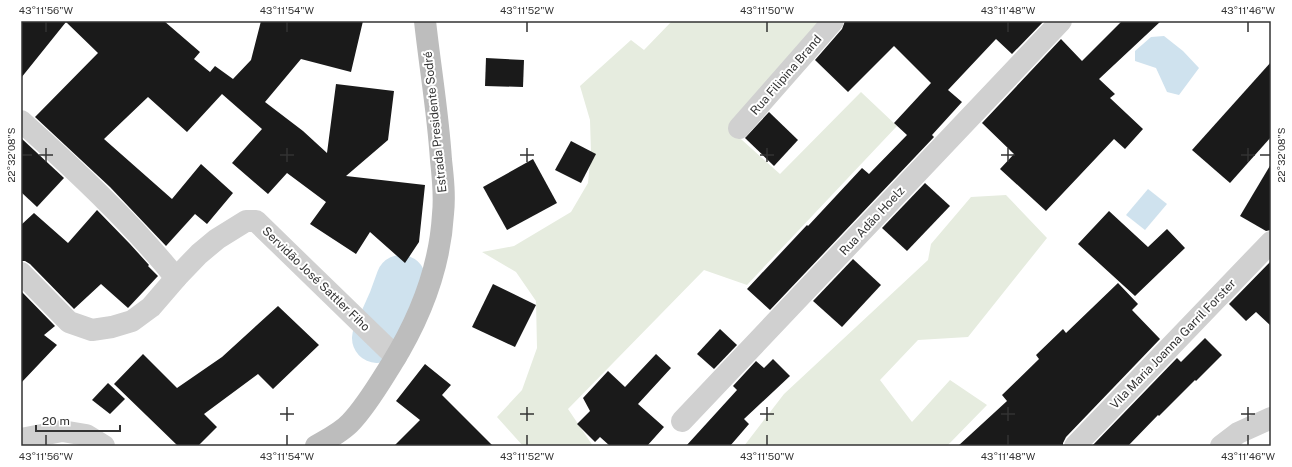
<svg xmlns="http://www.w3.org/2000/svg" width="1292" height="467" viewBox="0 0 1292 467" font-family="'Public Sans',sans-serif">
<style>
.green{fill:#e6ecdf}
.water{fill:#cfe2ee}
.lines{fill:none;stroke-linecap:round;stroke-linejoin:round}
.river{stroke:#cfe2ee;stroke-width:50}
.building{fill:#1a1a1a}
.street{stroke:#d0d0d0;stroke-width:22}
.secondary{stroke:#bdbdbd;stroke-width:22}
.ticks{fill:none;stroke:#333;stroke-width:1.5}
.labels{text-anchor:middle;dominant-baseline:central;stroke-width:4;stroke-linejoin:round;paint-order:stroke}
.street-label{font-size:12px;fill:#333;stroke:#fff}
.neatline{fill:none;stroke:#333;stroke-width:1.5}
.ticks-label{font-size:10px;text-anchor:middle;fill:#333}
</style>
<rect width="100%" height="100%" fill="#fff"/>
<g class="green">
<path d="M 672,21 L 826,21 L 732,131 L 780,174 L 861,92 L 897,126 L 747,285 L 704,270 L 568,409 L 593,446 L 523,446 L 497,417 L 522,390 L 537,348 L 536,301 L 516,272 L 482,252 L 514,246 L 571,212 L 588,183 L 591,152 L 590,120 L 580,86 L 631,40 L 644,50 Z"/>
<path d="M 1006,195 L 1047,238 L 968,337 L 918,340 L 880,380 L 912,422 L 950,380 L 987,405 L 947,446 L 744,446 L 784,394 L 928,260 L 931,244 L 971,197 Z"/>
</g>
<g class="water">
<path d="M 1164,36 L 1183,51 L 1199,68 L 1179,95 L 1167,92 L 1156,68 L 1135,61 L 1135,51 L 1151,37 Z"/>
<path d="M 1148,189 L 1167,204 L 1145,230 L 1126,215 Z"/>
</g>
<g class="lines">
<path class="river" d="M 377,338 L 393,302 L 401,280"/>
</g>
<g class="building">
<path d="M 21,21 L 164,21 L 200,52 L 194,59 L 210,72 L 215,66 L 233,79 L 251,60 L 261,21 L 363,21 L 351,72 L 301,59 L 265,102 L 303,131 L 327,153 L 336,84 L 394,91 L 388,140 L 346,176 L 425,185 L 419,242 L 405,263 L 370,232 L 356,254 L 310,224 L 326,202 L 287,173 L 268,194 L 232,163 L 262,129 L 222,94 L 187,132 L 148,97 L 104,139 L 172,199 L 201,164 L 233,193 L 207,224 L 195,214 L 166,246 L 110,187 L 35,117 L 98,53 L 66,22 L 21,78 Z"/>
<path d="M 845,21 L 1044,21 L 1012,54 L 996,39 L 948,90 L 962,102 L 932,135 L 934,137 L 770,310 L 747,289 L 807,225 L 808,226 L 862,168 L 869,174 L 907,135 L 894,123 L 931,83 L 894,46 L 848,92 L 815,60 L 842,29 Z"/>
<path d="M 1122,21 L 1161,21 L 1099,79 L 1115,94 L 1110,98 L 1143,129 L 1125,149 L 1114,139 L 1046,211 L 1000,169 L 1014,154 L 982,123 L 1061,39 L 1082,61 Z"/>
<path d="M 486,58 L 524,60 L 523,87 L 485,86 Z"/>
<path d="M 1271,62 L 1271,137 L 1230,183 L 1192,150 Z"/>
<path d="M 769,112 L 798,140 L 774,166 L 745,138 Z"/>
<path d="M 21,138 L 64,178 L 37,207 L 21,192 Z"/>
<path d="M 571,141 L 596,154 L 581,183 L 555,170 Z"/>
<path d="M 533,159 L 557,203 L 507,230 L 483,187 Z"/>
<path d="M 1271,164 L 1271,230 L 1266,231 L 1240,216 Z"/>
<path d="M 925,183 L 950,206 L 907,251 L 882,228 Z"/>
<path d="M 97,210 L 130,244 L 149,265 L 148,266 L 158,276 L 128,308 L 101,284 L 74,309 L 30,264 L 25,261 L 21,261 L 21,225 L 34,213 L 68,243 Z"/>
<path d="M 1109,211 L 1148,247 L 1167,229 L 1185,248 L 1135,296 L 1078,244 Z"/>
<path d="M 853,259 L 881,285 L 842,327 L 813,301 Z"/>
<path d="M 1271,261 L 1271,326 L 1256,312 L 1246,321 L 1229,304 Z"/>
<path d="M 1118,283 L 1138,304 L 1132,310 L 1160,339 L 1066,437 L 1063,443 L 1063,446 L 958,446 L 1007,401 L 1002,395 L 1039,359 L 1036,355 L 1063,329 L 1066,333 Z"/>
<path d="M 493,284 L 536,305 L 515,347 L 472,327 Z"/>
<path d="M 21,291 L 55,326 L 44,335 L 57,345 L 21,383 Z"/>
<path d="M 278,306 L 319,345 L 273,389 L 258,374 L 204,414 L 217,427 L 198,446 L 178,446 L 114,384 L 143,354 L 177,388 L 222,357 Z"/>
<path d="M 720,329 L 737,345 L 714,369 L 697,354 Z"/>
<path d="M 1205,338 L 1222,355 L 1196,381 L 1195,380 L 1159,416 L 1158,415 L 1128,446 L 1092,446 L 1177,358 L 1181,362 Z"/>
<path d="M 656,354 L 671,368 L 638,404 L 664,427 L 647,446 L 610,446 L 600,437 L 595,442 L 577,424 L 590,411 L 583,398 L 608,371 L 625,387 Z"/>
<path d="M 773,359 L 790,376 L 744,419 L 749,424 L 730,446 L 686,446 L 737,390 L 733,386 L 756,361 L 764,368 Z"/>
<path d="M 425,364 L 451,385 L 442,395 L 493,446 L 394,446 L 420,420 L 396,401 Z"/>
<path d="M 108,383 L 125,399 L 110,414 L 92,400 Z"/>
</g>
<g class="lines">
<g class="street">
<path d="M 21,121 C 75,170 129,220 176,278"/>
<path d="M 739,128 L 833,21"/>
<path d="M 21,273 L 69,322 L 92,330 L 112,327 L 132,321 L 151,307 L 176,278 L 199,254 L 217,239 L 246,221 L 256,221 L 396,357"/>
<path d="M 682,421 L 1061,21"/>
<path d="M 21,439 L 62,431 L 86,435 L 104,446"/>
<path d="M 1075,446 L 1271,242"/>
<path d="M 1221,446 L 1238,433 L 1271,418"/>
</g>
<path class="secondary" d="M 316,446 C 328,439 342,432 351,422 C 367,405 379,384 391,365 C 419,320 440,267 443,214 C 445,196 443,178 441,160 C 438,113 430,67 425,21"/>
</g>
<path class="ticks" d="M 46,22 L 46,32M 287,22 L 287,32M 527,22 L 527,32M 767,22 L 767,32M 1008,22 L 1008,32M 1248,22 L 1248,32M 46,148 L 46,162M 287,148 L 287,162M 527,148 L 527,162M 767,148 L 767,162M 1008,148 L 1008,162M 1248,148 L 1248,162M 22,155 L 32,155M 39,155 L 53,155M 280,155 L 294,155M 520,155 L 534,155M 760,155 L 774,155M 1001,155 L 1015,155M 1241,155 L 1255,155M 1260,155 L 1270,155M 287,407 L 287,421M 527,407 L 527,421M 767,407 L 767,421M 1008,407 L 1008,421M 1248,407 L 1248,421M 280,414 L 294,414M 520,414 L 534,414M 760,414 L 774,414M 1001,414 L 1015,414M 1241,414 L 1255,414M 46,435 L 46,445M 287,435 L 287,445M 527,435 L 527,445M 767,435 L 767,445M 1008,435 L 1008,445M 1248,435 L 1248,445"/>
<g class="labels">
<g class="street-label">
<text transform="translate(786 75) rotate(-49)">Rua Filipina Brand</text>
<text transform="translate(435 122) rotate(-96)">Estrada Presidente Sodré</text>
<text transform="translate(872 221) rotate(-47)">Rua Adão Hoelz</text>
<text transform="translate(316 279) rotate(44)">Servidão José Sattler Fiho</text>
<text transform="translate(1173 344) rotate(-46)">Vila Maria Joanna Garril Forster</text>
</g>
</g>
<rect width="1292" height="467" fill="none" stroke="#ffffff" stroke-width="44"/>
<path d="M36 425v6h84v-6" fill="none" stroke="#333333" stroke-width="2"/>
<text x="42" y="425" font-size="12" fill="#333333" stroke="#ffffff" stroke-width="3" paint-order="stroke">20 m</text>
<rect x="22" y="22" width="1248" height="423" class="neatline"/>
<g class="ticks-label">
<text x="46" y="14">43°11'56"W</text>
<text x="287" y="14">43°11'54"W</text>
<text x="527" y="14">43°11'52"W</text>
<text x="767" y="14">43°11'50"W</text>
<text x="1008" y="14">43°11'48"W</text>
<text x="1248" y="14">43°11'46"W</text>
<text transform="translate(11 155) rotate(-90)" y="4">22°32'08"S</text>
<text transform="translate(1281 155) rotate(-90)" y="4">22°32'08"S</text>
<text x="46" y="460">43°11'56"W</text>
<text x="287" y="460">43°11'54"W</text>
<text x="527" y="460">43°11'52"W</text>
<text x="767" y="460">43°11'50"W</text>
<text x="1008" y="460">43°11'48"W</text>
<text x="1248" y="460">43°11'46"W</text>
</g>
</svg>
